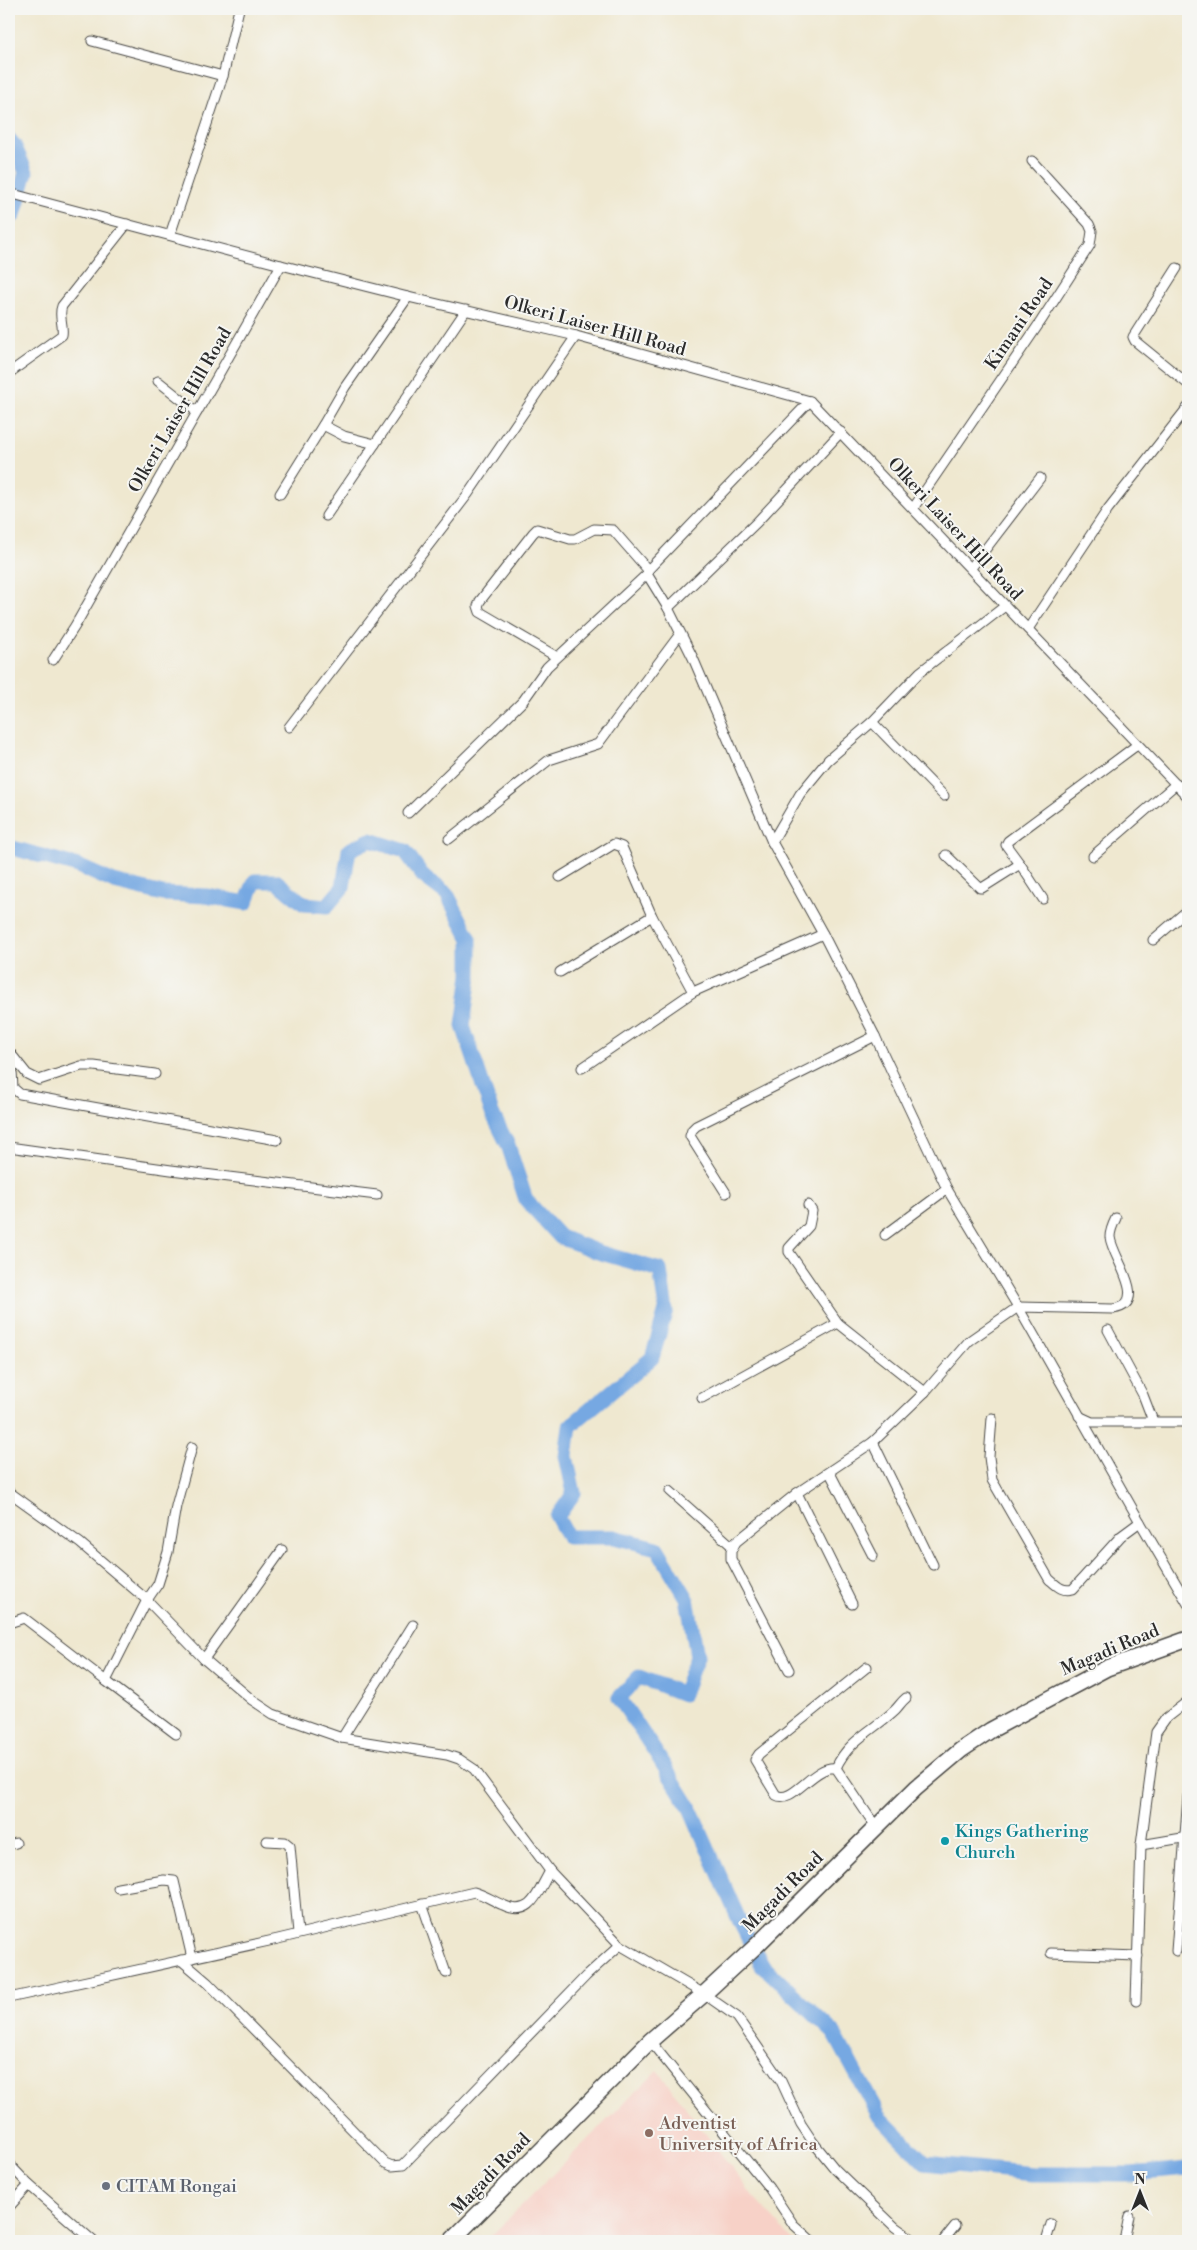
<svg xmlns="http://www.w3.org/2000/svg" width="1197" height="2250" viewBox="0 0 1197 2250" font-family="'Libre Bodoni',serif">
<style>
.built{fill:#f7d1c7}
.lines{fill:none;stroke-linecap:round;stroke-linejoin:round}
.river{stroke:#76a8e2;stroke-width:15}
.minor-casing{stroke:#484744;stroke-width:11}
.trunk-casing{stroke:#484744;stroke-width:18}
.minor{stroke:#fff;stroke-width:9}
.trunk{stroke:#fff;stroke-width:15}
.culture-dot{fill:#0f9aa8;stroke:#f6f6f2;stroke-width:2}
.education-dot{fill:#8d6e63;stroke:#f6f6f2;stroke-width:2}
.worship-dot{fill:#6b7280;stroke:#f6f6f2;stroke-width:2}
.labels{text-anchor:middle;dominant-baseline:central;stroke-width:4;stroke-linejoin:round;paint-order:stroke}
.street-label{font-size:18px;fill:#2b2b2b;stroke:#f6f6f2}
.culture-label{font-size:18px;fill:#0d838f;stroke:#f6f6f2;text-anchor:start}
.education-label{font-size:18px;fill:#785e54;stroke:#f6f6f2;text-anchor:start}
.worship-label{font-size:18px;fill:#5b616d;stroke:#f6f6f2;text-anchor:start}
</style>
<rect width="100%" height="100%" fill="#f6f6f2"/>
<filter id="ink" filterUnits="userSpaceOnUse"><feTurbulence type="fractalNoise" baseFrequency=".02" numOctaves="2"/><feDisplacementMap in="SourceGraphic" scale="10" xChannelSelector="R" yChannelSelector="G"/><feConvolveMatrix kernelMatrix="1 2 1 2 8 2 1 2 1" color-interpolation-filters="sRGB"/></filter>
<filter id="wash" filterUnits="userSpaceOnUse"><feTurbulence type="fractalNoise" baseFrequency=".0096" numOctaves="4" result="noise"/><feDisplacementMap in="SourceGraphic" scale="20" xChannelSelector="R" yChannelSelector="G"/><feGaussianBlur stdDeviation="1.12" result="paint"/><feColorMatrix in="noise" values="0 0 0 0 0 0 0 0 0 0 0 0 0 0 0 0 0 1.4 0 .05"/><feComposite in="paint" operator="in"/></filter>
<g filter="url(#wash)">
<rect width="100%" height="100%" fill="#efe8d0"/>
<path class="built" d="M 657,2070 L 753,2196 L 794,2241 L 486,2241 Z"/>
<g class="lines">
<g class="river">
<path d="M 9,139 L 14,145 L 26,172 L 14,215 L 9,219"/>
<path d="M 9,847 L 78,866 L 114,882 L 163,894 L 206,896 L 246,903 L 255,881 L 276,881 L 304,904 L 327,906 L 343,887 L 349,850 L 370,840 L 405,851 L 423,876 L 447,894 L 470,939 L 470,975 L 463,1026 L 492,1113 L 508,1145 L 526,1200 L 560,1237 L 598,1252 L 660,1270 L 666,1310 L 652,1358 L 570,1426 L 566,1456 L 574,1493 L 557,1517 L 568,1537 L 614,1537 L 657,1548 L 687,1598 L 697,1656 L 683,1694 L 639,1677 L 619,1698 L 654,1750 L 690,1808 L 740,1922 L 762,1965 L 834,2033 L 879,2116 L 925,2163 L 1033,2174 L 1131,2174 L 1188,2169"/>
</g>
</g>
</g>
<g filter="url(#ink)">
<g class="lines">
<g class="minor-casing">
<g id="minor">
<path d="M 92,41 L 223,76"/>
<path d="M 9,193 L 281,265"/>
<path d="M 170,235 L 223,76 L 239,9"/>
<path d="M 1177,268 L 1133,337 L 1135,341 L 1188,384"/>
<path d="M 9,373 L 62,335 C 64,325 58,316 62,306 L 127,224"/>
<path d="M 158,381 L 197,412"/>
<path d="M 323,425 L 344,436 L 375,444"/>
<path d="M 280,494 L 323,425 L 345,387 L 408,297"/>
<path d="M 914,507 L 1041,321 L 1090,245 L 1092,231 L 1089,224 L 1032,161"/>
<path d="M 326,516 L 466,310"/>
<path d="M 971,568 L 1040,478"/>
<path d="M 647,574 L 668,608 L 693,658 L 772,842 L 823,934 L 875,1036 L 947,1189 L 1018,1307 L 1140,1522 L 1188,1604"/>
<path d="M 668,608 L 757,522 L 841,432"/>
<path d="M 1028,629 L 1108,509 L 1188,407"/>
<path d="M 557,657 L 480,612 L 478,606 L 480,601 L 533,533 L 537,529 L 570,539 L 575,539 L 594,529 L 613,530 L 648,570"/>
<path d="M 53,660 L 75,626 L 281,265 L 408,297 L 576,336 L 810,401 L 1188,797"/>
<path d="M 872,722 L 944,796"/>
<path d="M 289,727 L 468,494 L 576,336"/>
<path d="M 1181,789 L 1188,777"/>
<path d="M 408,813 L 523,701 L 547,667 L 647,574 L 648,570 L 810,401"/>
<path d="M 449,839 L 549,760 L 598,744 L 680,634"/>
<path d="M 772,842 L 800,794 L 828,760 L 872,722 L 920,672 L 1005,606"/>
<path d="M 946,855 L 980,888 L 982,888 L 1020,864 L 1006,845 L 1008,841 L 1137,745"/>
<path d="M 1093,856 L 1176,784"/>
<path d="M 1020,864 L 1043,899"/>
<path d="M 560,877 L 614,844 L 622,847 L 652,916 L 693,992"/>
<path d="M 1153,940 L 1188,910"/>
<path d="M 560,972 L 652,916"/>
<path d="M 9,1053 L 11,1054 L 13,1088 L 20,1094 L 277,1140"/>
<path d="M 11,1054 L 27,1074 L 39,1080 L 81,1066 L 94,1066 L 155,1074"/>
<path d="M 582,1068 L 693,992 L 823,934"/>
<path d="M 9,1147 L 171,1170 L 377,1195"/>
<path d="M 726,1193 L 690,1136 L 692,1130 L 696,1126 L 875,1036"/>
<path d="M 808,1205 L 812,1211 L 809,1226 L 789,1248 L 789,1252 L 838,1323 L 925,1392"/>
<path d="M 885,1235 L 947,1189"/>
<path d="M 1108,1330 L 1143,1395 L 1153,1421"/>
<path d="M 702,1398 L 838,1323"/>
<path d="M 1079,1416 L 1092,1422 L 1188,1422"/>
<path d="M 992,1418 L 989,1457 L 992,1480 L 1049,1579 C 1057,1586 1062,1592 1073,1589 L 1121,1536 L 1140,1522"/>
<path d="M 873,1442 L 933,1565"/>
<path d="M 830,1473 L 873,1556"/>
<path d="M 670,1491 L 733,1547"/>
<path d="M 9,1492 L 80,1543 L 147,1600 L 204,1659 L 252,1700 L 273,1714 L 342,1738 L 447,1755 L 459,1759 L 474,1769 L 550,1871 L 620,1945 L 704,1994 L 737,2017 L 781,2081 L 801,2124 L 813,2142 L 835,2169 L 895,2227 L 915,2241"/>
<path d="M 797,1493 L 852,1604"/>
<path d="M 9,1623 L 24,1618 L 106,1681"/>
<path d="M 204,1659 L 282,1550"/>
<path d="M 867,1667 L 759,1754 L 755,1760 L 776,1795 C 793,1805 813,1765 836,1768 L 876,1827"/>
<path d="M 789,1670 L 731,1559 L 731,1551 L 736,1542 L 797,1493 L 873,1442 L 925,1392 L 969,1341 L 1018,1307 L 1113,1309 C 1151,1303 1112,1258 1110,1237 C 1110,1230 1113,1224 1116,1218"/>
<path d="M 176,1734 L 106,1681 L 147,1600 L 158,1584 L 168,1552 L 176,1506 L 192,1447"/>
<path d="M 342,1738 L 413,1625"/>
<path d="M 836,1768 C 848,1740 874,1730 895,1710 C 899,1706 901,1702 906,1698"/>
<path d="M 267,1841 L 285,1842 L 290,1846 L 298,1933"/>
<path d="M 9,1845 L 16,1843"/>
<path d="M 1141,1845 L 1188,1837"/>
<path d="M 118,1888 L 164,1880 L 174,1881 L 192,1958"/>
<path d="M 422,1904 L 446,1973"/>
<path d="M 1176,1951 L 1188,1796"/>
<path d="M 1051,1953 L 1138,1956"/>
<path d="M 181,1960 L 208,1983 L 385,2163 L 392,2166 L 403,2165 L 586,1976 L 620,1945"/>
<path d="M 9,1998 L 278,1939 L 474,1892 C 485,1895 493,1901 503,1905 C 532,1919 538,1891 550,1871"/>
<path d="M 1136,2001 L 1141,1845 L 1156,1732 L 1166,1718 L 1188,1701"/>
<path d="M 650,2041 L 769,2188 L 793,2224 L 812,2241"/>
<path d="M 9,2164 L 29,2185 L 93,2241"/>
<path d="M 9,2207 L 29,2185"/>
<path d="M 943,2241 L 955,2226"/>
<path d="M 1046,2241 L 1051,2224"/>
<path d="M 1124,2241 L 1129,2216"/>
</g>
</g>
<g class="trunk-casing">
<path id="trunk" d="M 451,2241 L 650,2041 L 704,1994 L 757,1945 L 916,1788 L 961,1750 L 991,1730 L 1107,1668 L 1188,1639"/>
</g>
<use href="#minor" class="minor"/>
<use href="#trunk" class="trunk"/>
</g>
</g>
<circle class="culture-dot" cx="945" cy="1841" r="5"/>
<circle class="education-dot" cx="649" cy="2133" r="5"/>
<circle class="worship-dot" cx="106" cy="2186" r="5"/>
<g class="labels">
<g class="street-label">
<text transform="translate(1019 324) rotate(-56)">Kimani Road</text>
<text transform="translate(595 326) rotate(15)">Olkeri Laiser Hill Road</text>
<text transform="translate(180 410) rotate(-60)">Olkeri Laiser Hill Road</text>
<text transform="translate(955 529) rotate(47)">Olkeri Laiser Hill Road</text>
<text transform="translate(1110 1650) rotate(-23)">Magadi Road</text>
<text transform="translate(783 1892) rotate(-45)">Magadi Road</text>
<text transform="translate(491 2174) rotate(-46)">Magadi Road</text>
</g>
<g class="culture-label">
<text x="955" y="1831">Kings Gathering<tspan x="955" dy="21">Church</tspan></text>
</g>
<g class="education-label">
<text x="659" y="2123">Adventist<tspan x="659" dy="21">University of Africa</tspan></text>
</g>
<g class="worship-label">
<text x="116" y="2186">CITAM Rongai</text>
</g>
</g>
<rect width="1197" height="2250" fill="none" stroke="#f6f6f2" stroke-width="30"/>
<g transform="translate(1140 2192)" stroke="#f6f6f2" stroke-width="4" paint-order="stroke">
<path d="M0-4L9 19L0 12L-9 19Z" fill="#2b2b2b"/>
<text y="-8" font-size="14" font-weight="bold" text-anchor="middle" fill="#2b2b2b">N</text>
</g>
</svg>
